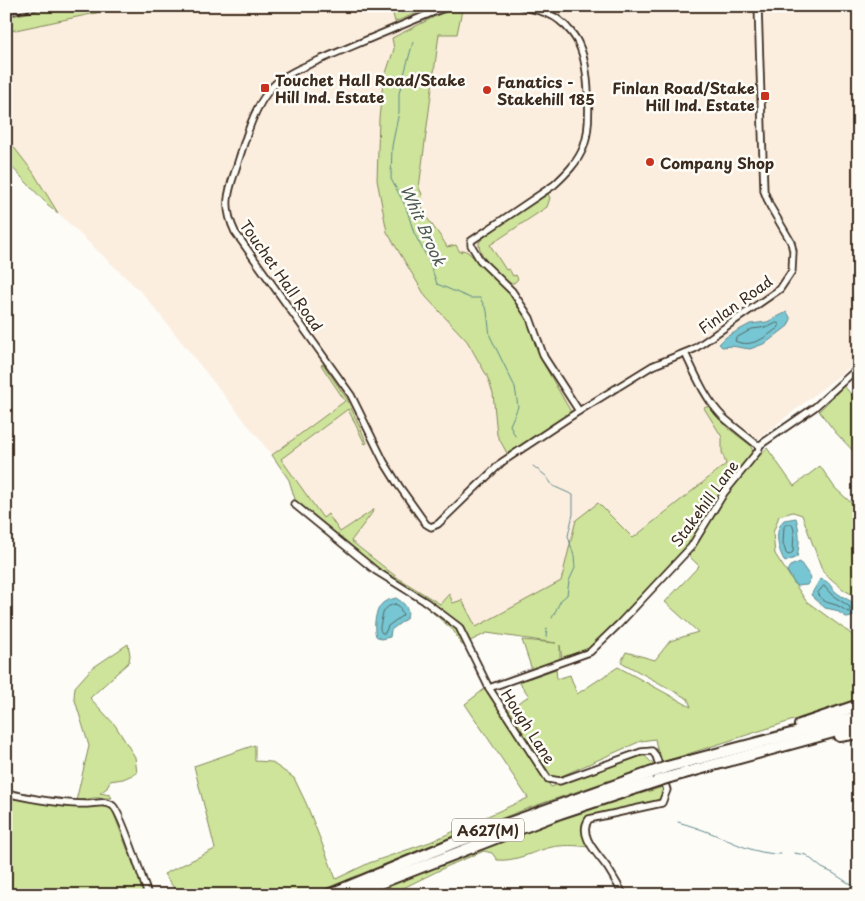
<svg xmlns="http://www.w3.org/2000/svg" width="865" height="901" viewBox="0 0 865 901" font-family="'Playpen Sans',sans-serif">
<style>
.built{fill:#fceedf}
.green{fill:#cde49a;stroke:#84875c}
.water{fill:#77c6d3;stroke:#5f888b}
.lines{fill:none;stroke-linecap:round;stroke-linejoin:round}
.shore{stroke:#536866;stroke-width:1}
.stream{stroke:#5f888b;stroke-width:1}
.minor-casing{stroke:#3b2a1e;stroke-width:9}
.motorway-casing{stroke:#3b2a1e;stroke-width:14}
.minor{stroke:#fdfcf7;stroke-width:5.5}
.motorway{stroke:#fdfcf7;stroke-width:10}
.rail-casing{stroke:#3b2a1e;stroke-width:3}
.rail{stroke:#fdfcf7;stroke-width:1;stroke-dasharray:4;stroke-linecap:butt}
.motorway-bridge-casing{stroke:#3b2a1e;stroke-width:14;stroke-linecap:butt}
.motorway-bridge{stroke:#fdfcf7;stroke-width:10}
.poi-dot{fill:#c8321e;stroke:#fdfcf7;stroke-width:2}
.labels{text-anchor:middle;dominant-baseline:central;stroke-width:5;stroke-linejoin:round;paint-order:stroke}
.shield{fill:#fdfcf7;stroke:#75695f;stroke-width:1}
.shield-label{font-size:14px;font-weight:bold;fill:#3b2a1e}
.poi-label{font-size:15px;font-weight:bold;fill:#3b2a1e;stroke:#fdfcf7;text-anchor:start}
.street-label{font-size:15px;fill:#3b2a1e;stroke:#fdfcf7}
.water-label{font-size:16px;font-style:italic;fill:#4d5954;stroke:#fdfcf7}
</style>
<rect width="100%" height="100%" fill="#fdfcf7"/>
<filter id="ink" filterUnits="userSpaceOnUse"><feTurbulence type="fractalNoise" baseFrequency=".02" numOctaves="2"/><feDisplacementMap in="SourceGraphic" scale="10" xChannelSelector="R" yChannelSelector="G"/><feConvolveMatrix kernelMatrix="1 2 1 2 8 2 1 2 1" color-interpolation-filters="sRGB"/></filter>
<g filter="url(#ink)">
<path class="built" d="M 77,6 L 859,6 L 859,360 L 632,538 L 598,503 L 562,584 L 476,627 L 453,604 L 449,595 L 441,604 L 398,578 L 351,540 L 373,510 L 340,532 L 328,515 L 323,519 L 277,453 L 272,455 L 144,295 L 58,213 L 6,145 L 6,20 Z"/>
<g class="green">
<path d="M 62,6 L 129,6 L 6,32 L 6,17 Z"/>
<path d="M 391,6 L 422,6 L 422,11 L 395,22 Z"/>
<path d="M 455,10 L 462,10 L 457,34 L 439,34 L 419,188 C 426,200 420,201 423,210 C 425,218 442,236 447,247 L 456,245 L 460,252 L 464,250 L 469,253 L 511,296 L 532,328 L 542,361 L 571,412 L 508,455 L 497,435 L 493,393 L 487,376 L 467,341 L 426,297 L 387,232 L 377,180 L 379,118 L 383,82 L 394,49 L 392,38 L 440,14 Z"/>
<path d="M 6,137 L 33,172 L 58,213 L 47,204 L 6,161 Z"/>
<path d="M 548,194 L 550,198 L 547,207 L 490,245 L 506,270 L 509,269 L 513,276 L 516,275 L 518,279 L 514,283 L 509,283 C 499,273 478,258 479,242 L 493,229 Z"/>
<path d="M 323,364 L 347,399 L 367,443 L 365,444 L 348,409 L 281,459 L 323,518 L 328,514 L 340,532 L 375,509 L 351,541 L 398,578 L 440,604 L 449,594 L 453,603 L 462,600 L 476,627 L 561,581 L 576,520 L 598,503 L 633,538 L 726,464 L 722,452 L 722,437 L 704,408 L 709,406 L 728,428 L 750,445 L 753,451 L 710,507 L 689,546 L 587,651 L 562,660 L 560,645 L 560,660 L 532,670 L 522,640 L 556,643 L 487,633 L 462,645 L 453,630 L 418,600 L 371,570 L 299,512 L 289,480 L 272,455 L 345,401 L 321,365 Z"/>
<path d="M 844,386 L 859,403 L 859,457 L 836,433 L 819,411 Z"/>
<path d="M 767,448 L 794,486 L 820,466 L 835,488 L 859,510 L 859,598 L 844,590 L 823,572 L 802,515 L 793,512 L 779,516 L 773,533 L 775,554 L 806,601 L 854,636 L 859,639 L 859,699 L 660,763 L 655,739 L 641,741 L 557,778 L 551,776 L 508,709 L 529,696 L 519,682 L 556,669 L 557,679 L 570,675 L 577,694 L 618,667 L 691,707 L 688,699 L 621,662 L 626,652 L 655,660 L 670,641 L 698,632 L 665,602 L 699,566 L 687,554 L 722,499 L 740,477 Z"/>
<path d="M 128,644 L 130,655 L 129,662 L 90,698 L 115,725 L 135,757 L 137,773 L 123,779 L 110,781 L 107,788 L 100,793 L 110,795 L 112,798 L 94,798 L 76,801 L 89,746 L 74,697 L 75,687 L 91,669 Z"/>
<path d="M 487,687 L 551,787 L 641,755 L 645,756 L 654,765 L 526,809 L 426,847 L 314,895 L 179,895 L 164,874 L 215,849 L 194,766 L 255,745 L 255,761 L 271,762 L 294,778 L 306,803 L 336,879 L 369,863 L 430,842 L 528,798 L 465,704 Z"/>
<path d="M 663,787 L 664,795 L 659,801 L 585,818 L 583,832 L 588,847 C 575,845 564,845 552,847 C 534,851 516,862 497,860 L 492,853 L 484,851 L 450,865 L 389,895 L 365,895 C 462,854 561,816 663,787 Z"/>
<path d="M 13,798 C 34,802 55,805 76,807 C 88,807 101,804 112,809 L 145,895 L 6,895 L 6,866 L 12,864 L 9,836 Z"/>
</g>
<g class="water">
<path d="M 787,312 L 791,319 L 788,326 L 766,343 L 750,349 L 731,346 L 722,347 L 719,344 L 726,337 L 750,324 L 767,322 Z"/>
<path d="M 796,518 C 800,532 800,543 797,557 L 785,562 C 778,550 773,531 784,520 Z"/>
<path d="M 800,562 L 811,578 L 807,585 L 796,586 L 787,571 L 790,566 Z"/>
<path d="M 820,579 C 830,582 828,583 834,590 C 839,596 849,599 856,605 L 857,615 L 848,618 L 835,610 L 825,608 L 811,595 Z"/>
<path d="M 396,598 C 404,603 410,608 407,618 L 391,630 L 390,637 L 381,639 L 376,636 C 373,627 375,608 384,602 C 387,600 393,599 396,598 Z"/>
</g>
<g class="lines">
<g class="shore">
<path d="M 777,323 L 779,324 L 779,327 C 767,336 752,349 735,341 L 736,338 L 752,329 L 768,327 Z"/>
<path d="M 787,524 L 792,524 L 794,530 L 793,552 L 788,555 L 786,553 L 783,543 L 784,527 Z"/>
<path d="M 824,586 L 832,595 L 850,607 L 850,612 L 848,612 C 844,610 840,606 836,605 C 827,602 823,603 818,593 Z"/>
<path d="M 395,604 L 399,606 L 403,615 L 388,626 L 385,633 L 382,633 C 379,629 380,627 381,622 C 383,611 384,607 395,604 Z"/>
</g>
<g class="stream">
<path d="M 413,42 L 399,93 L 399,112 L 392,146 L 391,179 L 406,207 L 414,233 L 429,261 L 437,284 L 470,298 L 480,298 L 487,311 L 490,336 L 515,387 L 518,407 L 510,425 L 515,436"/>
<path d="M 533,466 L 546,476 L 553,486 L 573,495 L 573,514 L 568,536 L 574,556 L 575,568 L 569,581 L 567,595 L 561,600 L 552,618"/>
<path d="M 546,637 L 547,628"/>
<path d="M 678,822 C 689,825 700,829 711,833 C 735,843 754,854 781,854"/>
<path d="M 794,853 L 806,855 L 822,868 L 833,873 L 859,890"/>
</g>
<g class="minor-casing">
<g id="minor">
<path d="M 449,6 C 408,22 369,39 329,56 C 311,64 286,72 272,87 C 254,107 247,134 239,159 C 230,188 221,203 235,232 L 351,395 L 384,462 L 399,486 L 426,524 L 431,527 L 438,524 L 502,462 L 579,411 L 652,366 L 694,349 L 780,289 L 792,271 L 793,251 L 791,242 L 770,206 L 764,191 L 758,6"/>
<path d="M 521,6 C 534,10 550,12 560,21 C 567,26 576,37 579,45 C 589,66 592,124 584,146 C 578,162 566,174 554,185 L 471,241 L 471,245 L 480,260 L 512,291 L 530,318 L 544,357 L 579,411"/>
<path d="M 548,14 L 552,6"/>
<path d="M 685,353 C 695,374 706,400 723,417 C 733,426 745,435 756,444 L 760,445"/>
<path d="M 294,504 L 376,571 L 426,602 L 459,627 L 489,688 L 548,779 L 560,781 L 641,752 L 652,751 L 656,756 L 667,790 L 662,803 L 589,819 C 577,835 598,854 607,867 C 613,876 618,886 624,895"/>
<path d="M 489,688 L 590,652 L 619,624 L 691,547 L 724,493 L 758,451 L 760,445 L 815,407 L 859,367"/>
<path d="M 6,793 C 32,799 60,804 87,804 C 95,804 106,800 113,806 C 121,812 143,880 148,895"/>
</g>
</g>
<g class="motorway-casing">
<g id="motorway">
<path d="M 800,725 L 859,705"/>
<path d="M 840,736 L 859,733"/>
<path d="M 667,767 L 859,716"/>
<path d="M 670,777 L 859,725"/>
<path d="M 328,895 L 456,842 L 650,773"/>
<path d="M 349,895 L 560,813 L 657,781"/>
</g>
</g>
<use href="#minor" class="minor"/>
<use href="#motorway" class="motorway"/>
<g class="rail-casing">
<path id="rail" d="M 6,15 L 54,6"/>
</g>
<use href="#rail" class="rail"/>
<g class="motorway-bridge-casing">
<g id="motorway-bridge">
<path d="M 650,773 L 667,767"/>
<path d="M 657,781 L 670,777"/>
</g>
</g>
<use href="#motorway-bridge" class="motorway-bridge"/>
</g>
</g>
<g class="poi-dot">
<rect x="260" y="83" width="10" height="10" rx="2.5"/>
<circle cx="487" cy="90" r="5"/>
<rect x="760" y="91" width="10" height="10" rx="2.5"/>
<circle cx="650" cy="162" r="5"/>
</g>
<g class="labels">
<rect class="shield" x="452" y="818.5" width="72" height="23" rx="4"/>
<g class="shield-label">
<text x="488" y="830">A627(M)</text>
</g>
<g class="poi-label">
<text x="275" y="79">Touchet Hall Road/Stake<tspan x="275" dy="17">Hill Ind. Estate</tspan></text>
<text x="497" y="81">Fanatics -<tspan x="497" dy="17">Stakehill 185</tspan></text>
<text x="755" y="87" text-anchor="end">Finlan Road/Stake<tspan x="755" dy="17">Hill Ind. Estate</tspan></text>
<text x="660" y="162">Company Shop</text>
</g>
<g class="street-label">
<text transform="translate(282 275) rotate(55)">Touchet Hall Road</text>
<text transform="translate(735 304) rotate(-36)">Finlan Road</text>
<text transform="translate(704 503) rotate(-54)">Stakehill Lane</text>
<text transform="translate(529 726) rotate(57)">Hough Lane</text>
</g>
<g class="water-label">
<text transform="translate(424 225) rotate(66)">Whit Brook</text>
</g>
</g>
<rect width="865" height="901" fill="none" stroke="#fdfcf7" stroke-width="25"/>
<rect x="12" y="12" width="840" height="876" fill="none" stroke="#3b2a1e" stroke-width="2" filter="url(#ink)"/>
</svg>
